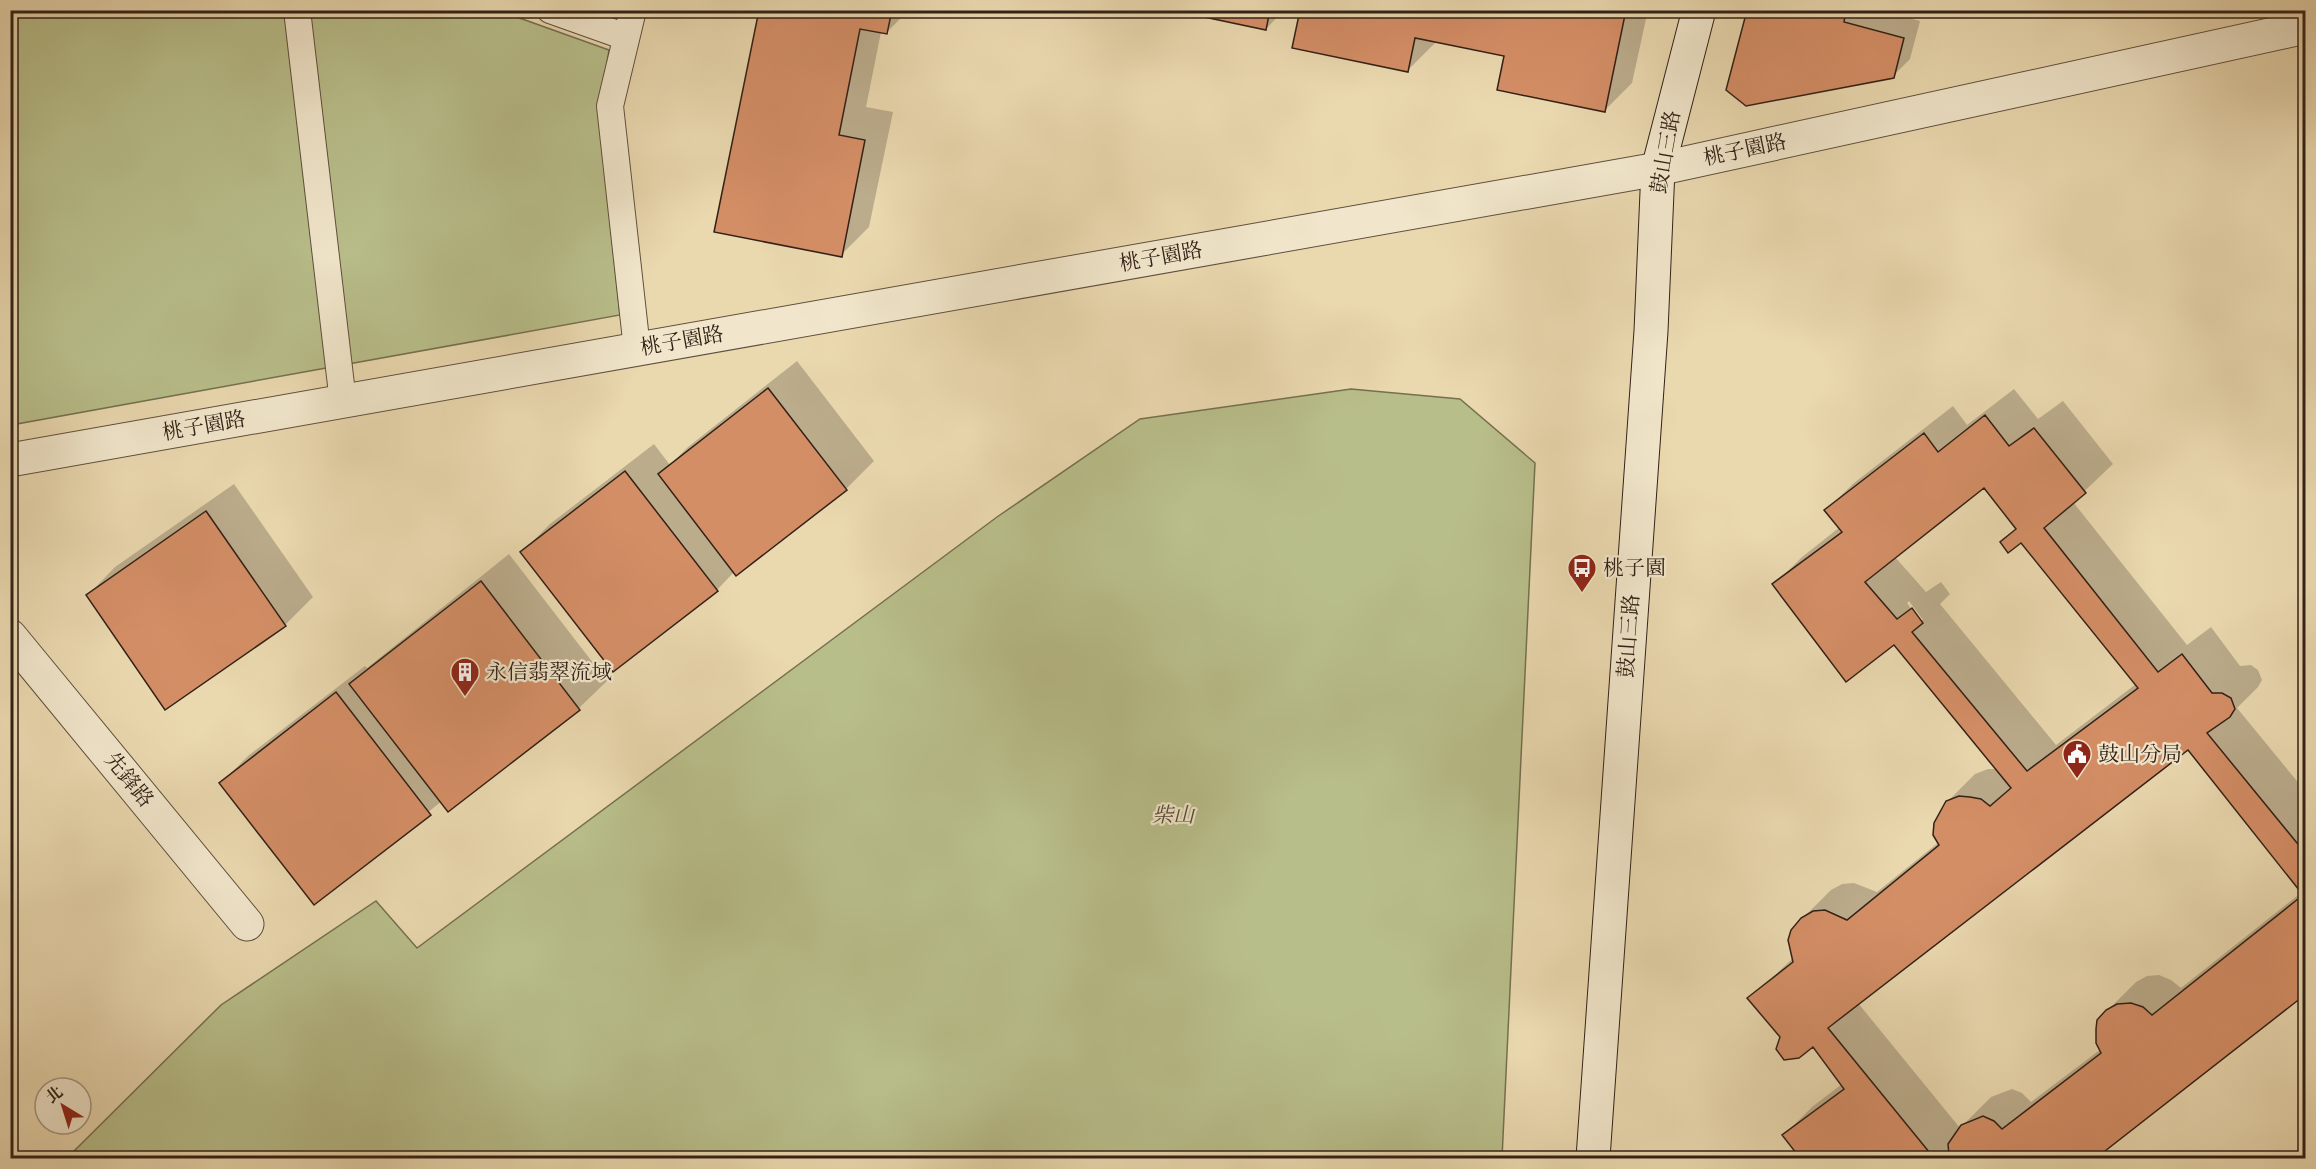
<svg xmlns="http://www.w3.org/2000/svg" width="2316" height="1169" viewBox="0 0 2316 1169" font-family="Cardo,'Noto Serif TC',serif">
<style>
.green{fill:#b8be8a;stroke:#757050;stroke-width:1.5}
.shadow{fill:#0003;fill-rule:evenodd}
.building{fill:#d48e66;stroke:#322117;stroke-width:1.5;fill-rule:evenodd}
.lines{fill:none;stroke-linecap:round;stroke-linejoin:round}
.lane-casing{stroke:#604f3d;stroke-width:28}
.street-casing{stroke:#604f3d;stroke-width:35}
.secondary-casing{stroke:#322117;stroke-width:35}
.lane{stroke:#f1e6cb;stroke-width:26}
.street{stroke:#f1e6cb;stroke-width:33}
.secondary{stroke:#f1e6cb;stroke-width:33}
.labels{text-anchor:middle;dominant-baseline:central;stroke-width:4.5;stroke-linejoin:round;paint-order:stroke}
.street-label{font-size:21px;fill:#322117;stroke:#f1e6cb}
.poi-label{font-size:21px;fill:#322117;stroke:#f1e6cb;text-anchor:start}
.park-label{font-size:21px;font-style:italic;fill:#544834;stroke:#f1e6cb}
</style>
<rect width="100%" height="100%" fill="#ead8af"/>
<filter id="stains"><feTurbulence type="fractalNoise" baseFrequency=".00333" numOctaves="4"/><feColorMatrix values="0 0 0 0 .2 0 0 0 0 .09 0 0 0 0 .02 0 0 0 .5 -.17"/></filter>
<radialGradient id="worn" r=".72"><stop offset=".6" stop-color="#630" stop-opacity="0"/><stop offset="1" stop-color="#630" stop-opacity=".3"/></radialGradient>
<g class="green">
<path d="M 11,11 L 500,11 L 609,50 L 599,115 L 620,315 L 11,425 Z"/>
<path d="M 1351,389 L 1460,399 L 1535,463 L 1502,1158 L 67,1158 L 221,1005 L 376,901 L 417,948 L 997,517 L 1140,419 Z"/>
</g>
<g class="shadow">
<path d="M 760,10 L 909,10 L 886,33 L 881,32 L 866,107 L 893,112 L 869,227 L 841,255 Z"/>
<path d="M 1177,10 L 1284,10 L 1266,29 Z"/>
<path d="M 1302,10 L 1648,10 L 1632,83 L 1604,111 L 1506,55 L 1436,42 L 1408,70 Z"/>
<path d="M 1748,10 L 1880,10 L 1920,21 L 1910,59 L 1893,76 Z"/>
<path d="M 797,361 L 874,461 L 846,489 L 735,571 L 717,590 L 522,552 L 550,524 L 654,444 L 670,465 L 688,447 Z"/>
<path d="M 2014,389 L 2038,419 L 2063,401 L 2113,464 L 2073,502 L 2187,645 L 2211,627 L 2240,666 L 2251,665 L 2258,670 L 2262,680 L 2258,687 L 2237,708 L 2306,792 L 2306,992 L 2093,1158 L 1901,1158 L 1896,1153 L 1889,1158 L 1802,1158 L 1784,1135 L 1812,1107 L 1842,1084 L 1814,1045 L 1782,1036 L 1750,999 L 1793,958 L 1802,919 L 1831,890 L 1842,884 L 1854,883 L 1877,892 L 1939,842 L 1947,802 L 1975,774 L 1988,769 L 1998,769 L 1894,643 L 1774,585 L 1802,557 L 1840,527 L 1826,510 L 1854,483 L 1953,406 L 1967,425 ZM 1984,486 L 2017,527 L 2002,542 L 2021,541 L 2136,684 L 2056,745 L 1940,604 L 1950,594 L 1941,582 L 1926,592 L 1895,557 ZM 1909,601 L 1923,620 L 1919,620 L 1907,603 ZM 2189,748 L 2302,892 L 2181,988 L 2171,980 L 2159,975 L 2147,976 L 2136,982 L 2107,1011 L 2101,1049 L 2031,1102 L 2022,1093 L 2012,1089 L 1991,1097 L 1960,1128 L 1858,1003 Z"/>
<path d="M 234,484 L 313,597 L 285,625 L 88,595 L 115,567 Z"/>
<path d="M 509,554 L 607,681 L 579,708 L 449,809 L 442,801 L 315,903 L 221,783 L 249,755 L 365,666 L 367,668 Z"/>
</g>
<g class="building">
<path d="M 759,10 L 892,10 L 887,34 L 860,29 L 839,135 L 865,140 L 842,257 L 714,232 Z"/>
<path d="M 1171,10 L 1270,10 L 1266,30 Z"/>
<path d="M 1300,10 L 1626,10 L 1605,112 L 1497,90 L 1504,56 L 1415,38 L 1408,72 L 1292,48 Z"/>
<path d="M 1747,10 L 1846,10 L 1844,22 L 1904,38 L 1894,78 L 1746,106 L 1726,90 Z"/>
<path d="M 768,388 L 847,490 L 736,576 L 658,474 Z"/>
<path d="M 1985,415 L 2009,446 L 2034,428 L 2086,493 L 2044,528 L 2158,672 L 2182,654 L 2212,693 L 2222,693 L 2231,698 L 2235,709 L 2230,717 L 2207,733 L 2306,854 L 2306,994 L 2096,1158 L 1951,1158 L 1949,1155 L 1948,1144 L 1961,1125 L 1983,1116 L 1994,1121 L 2002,1129 L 2101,1053 L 2096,1043 L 2096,1029 L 2097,1020 L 2106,1010 L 2117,1004 L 2131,1003 L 2143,1007 L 2152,1015 L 2303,895 L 2188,750 L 1828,1028 L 1934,1158 L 1899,1158 L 1896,1155 L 1891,1158 L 1800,1158 L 1782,1135 L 1844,1089 L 1813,1047 L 1799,1058 L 1784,1060 L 1776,1049 L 1780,1037 L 1747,998 L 1793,962 L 1788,940 L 1791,930 L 1801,918 L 1813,911 L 1825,910 L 1847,920 L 1939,845 L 1933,835 L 1934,823 L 1946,801 L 1959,796 L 1970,797 L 1981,799 L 1990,806 L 2011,788 L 1894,645 L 1846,682 L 1772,584 L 1842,532 L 1824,510 L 1924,433 L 1938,452 ZM 1984,488 L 2016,529 L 2000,542 L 2008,553 L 2021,543 L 2138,688 L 2027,771 L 1912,632 L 1923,623 L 1912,608 L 1897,619 L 1865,582 Z"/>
<path d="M 625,471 L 718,591 L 613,672 L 520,552 Z"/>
<path d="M 206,511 L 286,626 L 165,710 L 86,595 Z"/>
<path d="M 481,581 L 580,710 L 448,812 L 349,684 Z"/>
<path d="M 336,692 L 431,815 L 314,905 L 219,783 Z"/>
</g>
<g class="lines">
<g class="lane-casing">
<g id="lane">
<path d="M 297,10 L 343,402"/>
<path d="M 550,10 L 626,37"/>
<path d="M 633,10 L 610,106 L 637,349"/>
</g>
</g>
<g class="street-casing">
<g id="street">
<path d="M 10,460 L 1658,169 L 2306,27"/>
<path d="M 10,636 L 247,924"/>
</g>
</g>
<g class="secondary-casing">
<path id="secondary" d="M 1593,1158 L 1651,331 L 1658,169 L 1699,10"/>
</g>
<use href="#lane" class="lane"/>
<use href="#street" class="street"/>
<use href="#secondary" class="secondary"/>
</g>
<defs>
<g id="bus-pin" transform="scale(1.5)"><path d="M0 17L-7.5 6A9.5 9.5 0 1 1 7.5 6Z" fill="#8f2418" stroke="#f1e6cb"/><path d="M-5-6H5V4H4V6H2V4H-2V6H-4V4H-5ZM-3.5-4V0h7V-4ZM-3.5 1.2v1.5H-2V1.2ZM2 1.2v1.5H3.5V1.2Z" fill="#fff"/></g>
<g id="building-pin" transform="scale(1.5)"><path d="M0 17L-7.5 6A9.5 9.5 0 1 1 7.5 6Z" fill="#8f2418" stroke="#f1e6cb"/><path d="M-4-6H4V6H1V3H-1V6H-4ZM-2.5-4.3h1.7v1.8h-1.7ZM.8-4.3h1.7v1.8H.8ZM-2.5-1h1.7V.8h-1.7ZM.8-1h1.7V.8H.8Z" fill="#fff"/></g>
<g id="civic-pin" transform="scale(1.5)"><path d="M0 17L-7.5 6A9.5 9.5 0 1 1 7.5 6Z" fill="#8f2418" stroke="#f1e6cb"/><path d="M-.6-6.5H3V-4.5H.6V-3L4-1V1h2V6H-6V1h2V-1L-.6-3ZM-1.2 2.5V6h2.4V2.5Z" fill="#fff"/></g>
</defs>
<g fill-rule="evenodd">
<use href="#bus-pin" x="1582" y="568"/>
<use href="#building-pin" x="465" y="672"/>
<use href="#civic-pin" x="2077" y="754"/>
</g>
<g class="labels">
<g class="street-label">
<text transform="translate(1745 150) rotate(-12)">桃子園路</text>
<text transform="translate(1666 152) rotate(-80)">鼓山三路</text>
<text transform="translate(1161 257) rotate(-10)">桃子園路</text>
<text transform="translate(682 341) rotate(-10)">桃子園路</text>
<text transform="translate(204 426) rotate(-10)">桃子園路</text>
<text transform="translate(1629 636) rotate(-86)">鼓山三路</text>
<text transform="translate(129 780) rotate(51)">先鋒路</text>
</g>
<g class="poi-label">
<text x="1603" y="568">桃子園</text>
<text x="486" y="672">永信翡翠流域</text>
<text x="2098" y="754">鼓山分局</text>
</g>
<g class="park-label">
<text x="1173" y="815">柴山</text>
</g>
</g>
<rect width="2316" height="1169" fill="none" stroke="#ead8af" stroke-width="36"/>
<rect x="12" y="12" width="2292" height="1145" fill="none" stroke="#322117" stroke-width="3"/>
<rect x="18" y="18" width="2280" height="1133" fill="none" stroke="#322117" stroke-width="1.5"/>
<g transform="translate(63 1106) rotate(322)"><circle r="28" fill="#f1e6cb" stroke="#a59783" stroke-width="1.5"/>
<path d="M0-4.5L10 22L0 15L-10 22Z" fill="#8f2418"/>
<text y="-9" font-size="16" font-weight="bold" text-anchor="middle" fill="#322117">北</text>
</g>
<rect width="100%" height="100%" filter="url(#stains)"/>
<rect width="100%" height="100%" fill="url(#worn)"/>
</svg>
